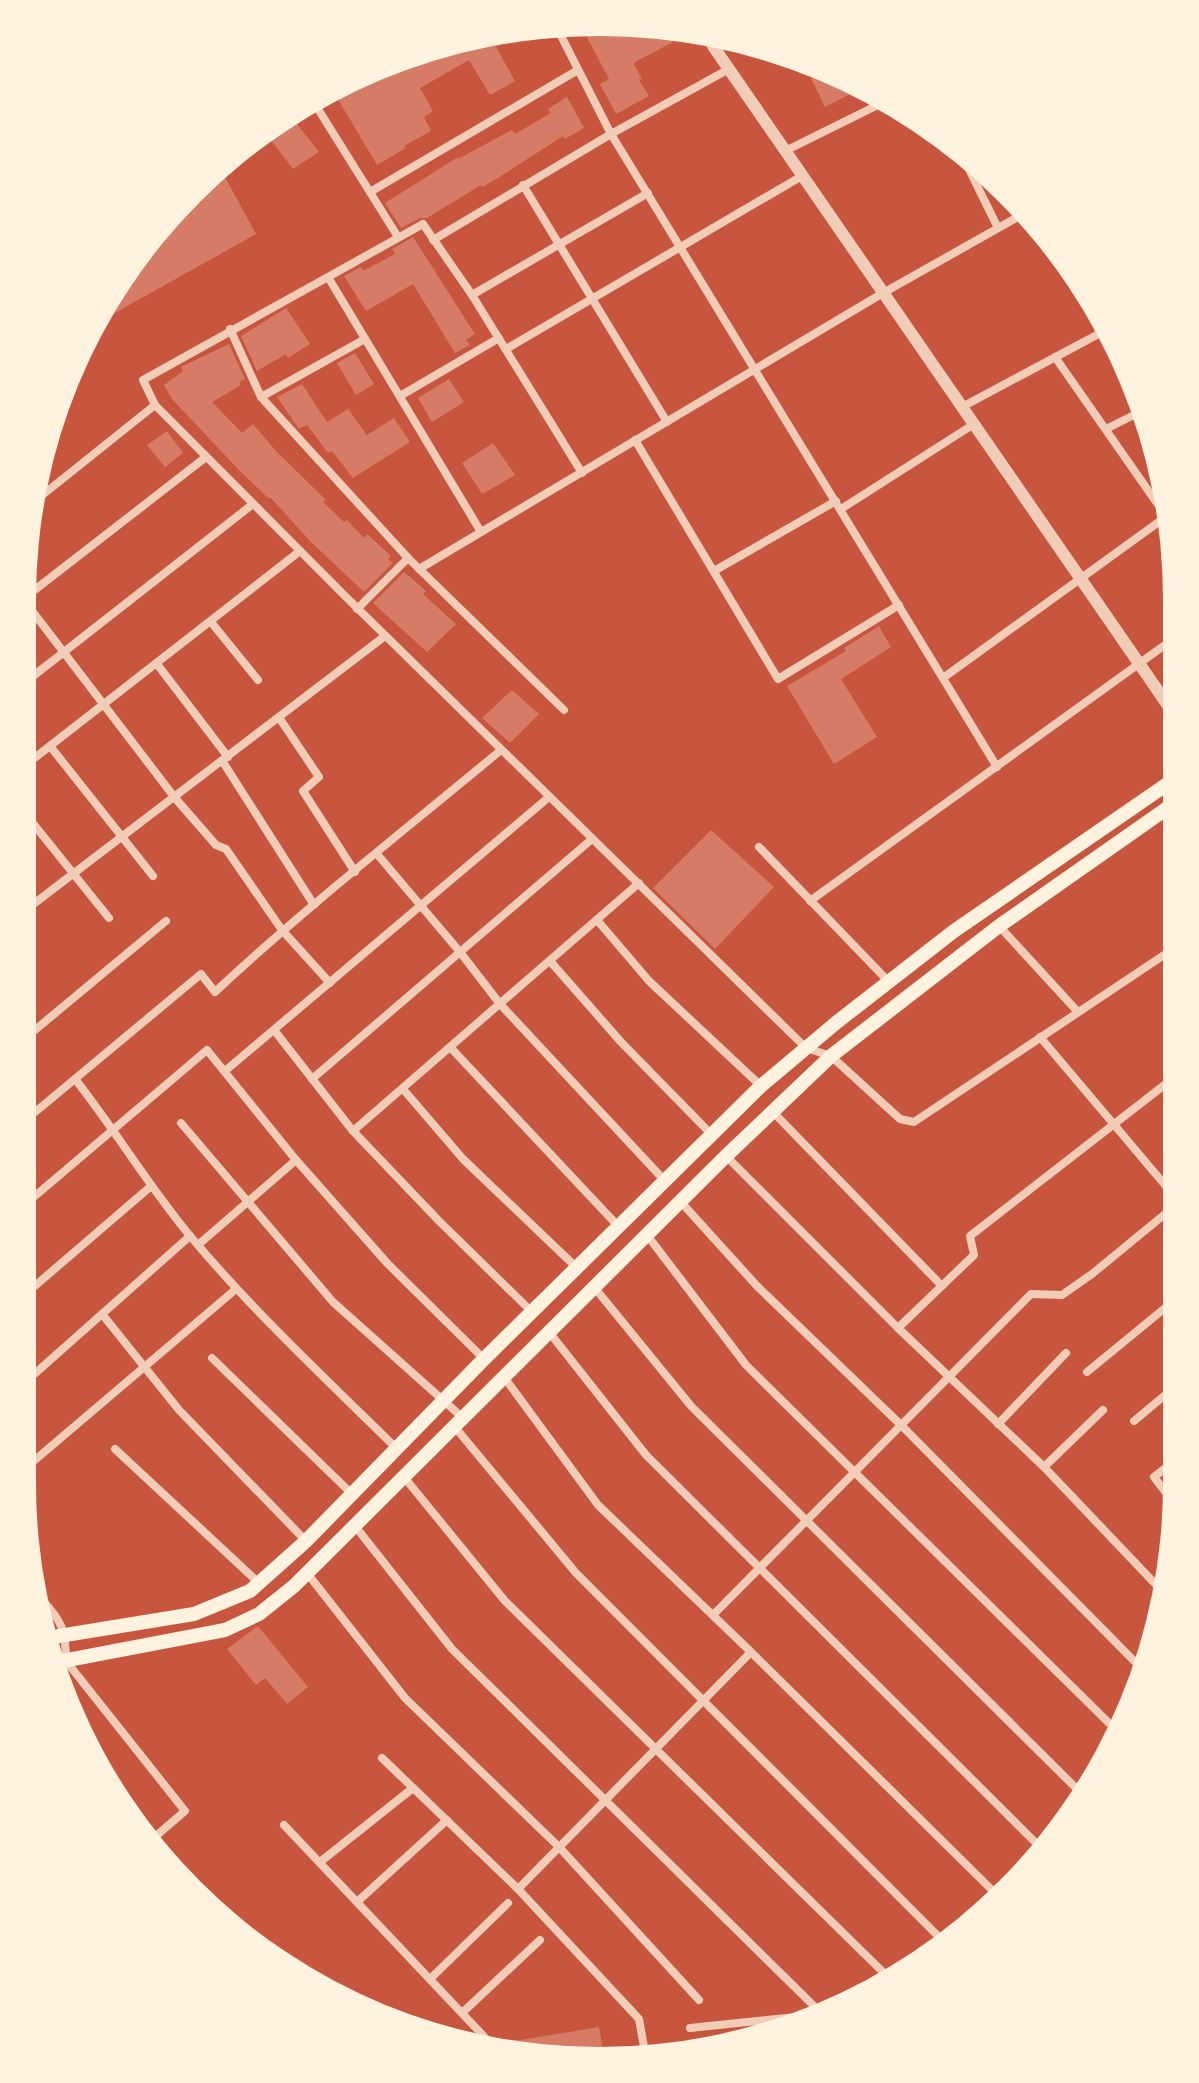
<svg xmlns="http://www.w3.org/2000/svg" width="1199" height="2083" viewBox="0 0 1199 2083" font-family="'Sofia Sans Condensed',sans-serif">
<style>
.building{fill:#d67c66}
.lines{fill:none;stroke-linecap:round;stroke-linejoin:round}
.minor{stroke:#f1ccb7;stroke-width:8}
.tertiary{stroke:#f1ccb7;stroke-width:12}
.secondary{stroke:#fff3e0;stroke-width:14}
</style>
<rect width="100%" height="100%" fill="#c8553d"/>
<g class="building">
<path d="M 599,22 L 666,29 L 673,42 L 635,62 L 634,64 L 642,79 L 639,80 L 649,96 L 616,114 L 600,84 L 609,79 L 580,24 Z"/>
<path d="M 529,29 L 496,47 L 515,81 L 490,95 L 469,60 L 420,88 L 433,111 L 424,117 L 431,131 L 404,146 L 406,148 L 377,165 L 336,96 L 394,61 L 486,33 Z"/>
<path d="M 827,69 L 862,88 L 825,107 L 811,78 Z"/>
<path d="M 567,97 L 584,128 L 565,139 L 563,136 L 498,178 L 482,187 L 481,185 L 427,218 L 420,218 L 401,228 L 385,203 L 458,157 L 458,159 L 512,130 L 515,134 L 551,113 L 548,109 Z"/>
<path d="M 289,114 L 319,152 L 293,169 L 264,131 Z"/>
<path d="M 220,168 L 256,234 L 97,323 L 119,279 L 191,191 Z"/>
<path d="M 413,237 L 475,334 L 466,340 L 470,345 L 455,353 L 413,284 L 366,311 L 344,276 L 361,267 L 363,271 L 395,254 L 392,249 Z"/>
<path d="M 286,308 L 310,344 L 288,358 L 286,354 L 257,371 L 241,336 Z"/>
<path d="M 229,344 L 245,379 L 239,382 L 241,385 L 212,402 L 242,433 L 253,424 L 276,451 L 326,500 L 323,502 L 344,522 L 347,520 L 364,538 L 367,534 L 391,556 L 388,559 L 393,563 L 364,592 L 311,542 L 270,497 L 268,498 L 238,469 L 172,399 L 164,385 L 183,371 L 181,367 Z"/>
<path d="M 355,353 L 374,384 L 356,395 L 337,363 Z"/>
<path d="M 449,379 L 464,402 L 432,422 L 418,398 Z"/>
<path d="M 302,384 L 327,422 L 348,409 L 367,435 L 394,418 L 410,442 L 353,478 L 332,451 L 328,453 L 307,425 L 299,429 L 277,397 Z"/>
<path d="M 167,431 L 183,453 L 165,467 L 147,445 Z"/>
<path d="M 493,443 L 515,475 L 482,494 L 462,463 Z"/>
<path d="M 404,572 L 426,591 L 423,594 L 456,624 L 427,652 L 373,603 Z"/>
<path d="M 879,626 L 891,647 L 841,679 L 877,737 L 834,764 L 787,686 L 846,651 L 844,648 Z"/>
<path d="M 512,690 L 539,714 L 510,743 L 482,718 Z"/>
<path d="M 711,830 L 774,887 L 715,949 L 653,888 Z"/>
<path d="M 258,1626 L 308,1687 L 287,1704 L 265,1678 L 256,1685 L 227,1649 Z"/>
<path d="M 599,2027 L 604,2056 L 509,2047 L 508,2042 Z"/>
</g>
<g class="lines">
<g class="minor">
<path d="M 556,26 L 611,134 L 997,767"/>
<path d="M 713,46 L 728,38"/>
<path d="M 313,101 L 398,237"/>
<path d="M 785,151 L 886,101"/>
<path d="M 961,153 L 998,228"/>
<path d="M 523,185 L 667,422"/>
<path d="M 370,192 L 578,70"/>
<path d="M 433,240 L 611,134 L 729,69"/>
<path d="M 328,277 L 423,224 L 472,295 L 582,473"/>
<path d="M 472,295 L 648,193"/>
<path d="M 230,329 L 261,397 L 408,558 L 564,710"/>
<path d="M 506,349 L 802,176"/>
<path d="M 1055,357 L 1166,516"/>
<path d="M 400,396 L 499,338"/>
<path d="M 261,397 L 365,339"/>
<path d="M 962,407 L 1108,329"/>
<path d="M 1106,429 L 1144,410"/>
<path d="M 635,440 L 778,679 L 899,605"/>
<path d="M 35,501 L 155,405"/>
<path d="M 841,509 L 974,424"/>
<path d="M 481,532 L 328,277 L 143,380 L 155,405 L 345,596 L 806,1048 L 831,1056 L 900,1119 L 914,1122 L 1176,947"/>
<path d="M 419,569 L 883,293 L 1025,213"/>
<path d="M 714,571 L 836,501"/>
<path d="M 23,599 L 175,798 L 216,845 L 226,849 L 282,930 L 330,983"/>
<path d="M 23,599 L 206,457"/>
<path d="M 357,609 L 408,558"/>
<path d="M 211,622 L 258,680"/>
<path d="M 157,664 L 228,757"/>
<path d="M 943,678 L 1167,516"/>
<path d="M 23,684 L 253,504"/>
<path d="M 280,719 L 319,777 L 303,791 L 355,872"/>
<path d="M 50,746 L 153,876"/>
<path d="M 223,762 L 314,905"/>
<path d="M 23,767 L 300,551"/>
<path d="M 23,811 L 109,918"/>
<path d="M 759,847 L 889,982"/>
<path d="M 377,854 L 460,952 L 500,1004 L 665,1181"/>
<path d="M 810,901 L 1176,637"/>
<path d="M 23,912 L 385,636"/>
<path d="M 597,920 L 649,981 L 761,1086"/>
<path d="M 999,926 L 1078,1012"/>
<path d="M 550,961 L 621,1042 L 712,1135"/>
<path d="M 274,1030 L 353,1131 L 439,1221 L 532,1312"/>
<path d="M 1040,1037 L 1176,1198"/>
<path d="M 23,1040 L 166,921"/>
<path d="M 450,1047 L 618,1226"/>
<path d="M 225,1071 L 549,797"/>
<path d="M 75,1079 C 116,1131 149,1187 191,1237 C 254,1312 326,1379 396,1448"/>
<path d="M 312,1079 L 592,839"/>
<path d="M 403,1089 L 463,1159 L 577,1268"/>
<path d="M 773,1112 L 942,1286"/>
<path d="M 22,1123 L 201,974 L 215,992 C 306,907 405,830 501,750"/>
<path d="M 181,1123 L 333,1302 L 463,1418"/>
<path d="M 353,1131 L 639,883"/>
<path d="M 726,1156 L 898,1328 L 1044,1467 L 1162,1591"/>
<path d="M 680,1201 L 757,1286 L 901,1425 L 1145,1672"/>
<path d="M 22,1207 L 207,1050 L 296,1160 L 387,1263 L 484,1359"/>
<path d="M 647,1235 L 746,1365 L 1116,1730"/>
<path d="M 198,1245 L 296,1160"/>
<path d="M 594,1287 L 691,1406 L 1084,1796"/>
<path d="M 22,1297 L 150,1187"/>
<path d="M 102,1314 L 179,1410 L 306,1541"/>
<path d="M 898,1328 L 974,1255 L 970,1236 L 1176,1076"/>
<path d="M 549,1332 L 646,1455 L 1040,1847"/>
<path d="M 212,1358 L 353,1495"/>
<path d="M 1087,1372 L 1176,1299"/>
<path d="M 504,1377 L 598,1505 L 751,1652 L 996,1894"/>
<path d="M 22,1385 L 190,1236"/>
<path d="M 1134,1421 L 1176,1386"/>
<path d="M 998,1424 L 1066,1353"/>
<path d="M 454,1426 L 576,1573 L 946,1944"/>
<path d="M 115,1449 L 259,1583"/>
<path d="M 1176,1460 L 1154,1477 L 1176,1506"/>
<path d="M 1044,1467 L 1103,1410"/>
<path d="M 22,1471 L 236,1289"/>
<path d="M 404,1477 L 505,1601 L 887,1976"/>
<path d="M 355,1526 L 452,1649 L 820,2012"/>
<path d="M 307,1573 L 405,1698 L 559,1847 L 699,2000"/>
<path d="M 41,1599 C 62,1620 66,1632 66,1661 L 185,1811 L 149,1842"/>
<path d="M 713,1615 L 1031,1294 L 1062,1295 L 1092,1274 L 1176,1205"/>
<path d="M 382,1758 L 518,1889 L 639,2019 L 646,2058"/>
<path d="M 284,1825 L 492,2045"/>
<path d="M 320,1862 L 413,1788"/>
<path d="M 518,1889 L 751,1652"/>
<path d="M 357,1902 L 447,1820"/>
<path d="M 430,1979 L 508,1903"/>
<path d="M 462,2013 L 540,1940"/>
<path d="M 690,2028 L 814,2015"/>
</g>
<path class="tertiary" d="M 706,32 L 713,46 L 1176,717"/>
<g class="secondary">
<path d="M 47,1638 L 194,1614 L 250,1591 L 306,1541 L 484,1359 L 761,1086 L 837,1022 L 954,931 L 1176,778"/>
<path d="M 52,1663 L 225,1630 L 259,1614 L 294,1586 L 726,1156 L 831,1056 L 999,926 L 1176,802"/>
</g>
</g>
<path d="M0 0H1199V2083H0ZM599 36H600A563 563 0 0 1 1163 599V1484A563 563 0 0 1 600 2047H599A563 563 0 0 1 36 1484V599A563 563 0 0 1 599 36Z" fill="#fff3e0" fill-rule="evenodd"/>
</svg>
